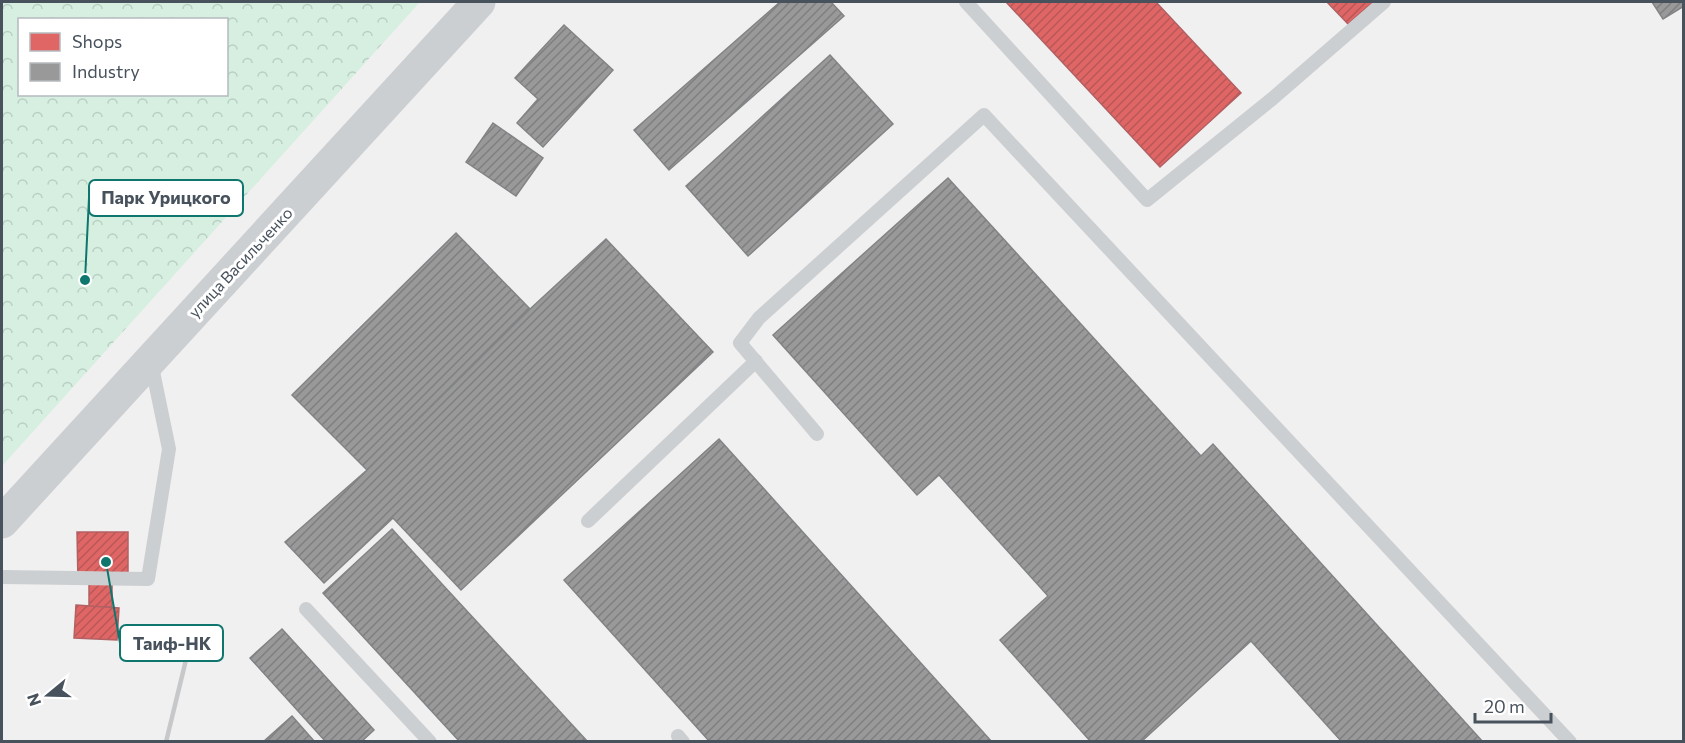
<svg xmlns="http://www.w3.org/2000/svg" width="1685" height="743" viewBox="0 0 1685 743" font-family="Commissioner,sans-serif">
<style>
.forest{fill:url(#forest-crowns);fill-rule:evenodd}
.shops{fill:url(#shops-hatch);stroke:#b26063;stroke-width:1.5}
.industry{fill:url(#industry-hatch);stroke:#818487;stroke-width:1.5}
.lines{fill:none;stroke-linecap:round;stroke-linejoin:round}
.lane{stroke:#cccfd1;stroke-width:14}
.secondary{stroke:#cccfd2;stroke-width:33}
.rail{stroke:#c6c8ca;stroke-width:4.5}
.labels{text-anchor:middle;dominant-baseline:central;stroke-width:6;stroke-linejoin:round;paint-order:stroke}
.street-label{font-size:16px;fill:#48525d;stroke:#fff}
.leader{fill:none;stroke:#0f766e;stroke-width:2}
.callout-dot{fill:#0f766e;stroke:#fff;stroke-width:2}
.callout{fill:#fff;stroke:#0f766e;stroke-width:2}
.callout-label{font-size:18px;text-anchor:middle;font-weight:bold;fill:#48525d}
</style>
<defs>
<pattern id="forest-crowns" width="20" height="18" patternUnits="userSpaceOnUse" patternTransform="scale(1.5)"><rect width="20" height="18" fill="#d6efe1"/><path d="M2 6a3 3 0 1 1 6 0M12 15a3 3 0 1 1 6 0" fill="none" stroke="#b9cfc3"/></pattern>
<pattern id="shops-hatch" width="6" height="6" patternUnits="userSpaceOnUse" patternTransform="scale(1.5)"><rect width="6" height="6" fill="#e06666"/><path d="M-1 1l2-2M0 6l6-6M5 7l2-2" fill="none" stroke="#b85757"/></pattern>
<pattern id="industry-hatch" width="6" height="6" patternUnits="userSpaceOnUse" patternTransform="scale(1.5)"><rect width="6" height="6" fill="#999"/><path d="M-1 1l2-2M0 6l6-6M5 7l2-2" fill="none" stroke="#7f7f80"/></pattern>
</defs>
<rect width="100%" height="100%" fill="#f1f0f0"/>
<path class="forest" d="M 2,2 L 420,2 L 2,466 ZM 20,20 L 226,20 L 226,94 L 20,94 Z"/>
<g class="shops">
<path d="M 1006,2 L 1156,2 L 1241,93 L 1160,167 Z"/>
<path d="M 1327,2 L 1373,2 L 1348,24 Z"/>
<path d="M 77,532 L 128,532 L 128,581 L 112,581 L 112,607 L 89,607 L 89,582 L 78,582 Z"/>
<path d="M 76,605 L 119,608 L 117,640 L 74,638 Z"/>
</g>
<g class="industry">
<path d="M 780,2 L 831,2 L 844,16 L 669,170 L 634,130 Z"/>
<path d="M 1652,2 L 1684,2 L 1684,6 L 1663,19 Z"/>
<path d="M 564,25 L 613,70 L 543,147 L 517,123 L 538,99 L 515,78 Z"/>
<path d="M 830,55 L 893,124 L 748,256 L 686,186 Z"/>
<path d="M 493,123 L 543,158 L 516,196 L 466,162 Z"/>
<path d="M 948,178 L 1201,456 L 1213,444 L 1483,742 L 1342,742 L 1251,641 L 1141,742 L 1091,742 L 1000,640 L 1048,596 L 939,475 L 917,495 L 773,335 Z"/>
<path d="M 456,233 L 530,309 L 367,470 L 292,395 Z"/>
<path d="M 606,239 L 713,352 L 461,590 L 393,518 L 324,583 L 285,542 L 367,470 L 530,309 Z"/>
<path d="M 719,439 L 992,742 L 710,742 L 564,580 Z"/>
<path d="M 392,529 L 442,584 L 588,742 L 460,742 L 323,593 Z"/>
<path d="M 282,629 L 374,730 L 361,742 L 326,742 L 250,658 Z"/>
<path d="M 292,716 L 315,742 L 263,742 Z"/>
</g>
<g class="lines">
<g class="lane">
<path d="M 966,2 L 1147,200 L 1272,99 L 1384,2"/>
<path d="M 817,434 L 740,343 L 759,318 L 984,115 L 1570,742"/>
<path d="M 588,521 L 756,361"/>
<path d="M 2,577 L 148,579 L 169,449 L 151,362"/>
<path d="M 306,609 L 430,742"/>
<path d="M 678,736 L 683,742"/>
</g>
<path class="secondary" d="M 2,522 L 479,2"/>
<path class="rail" d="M 166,742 L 193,631"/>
</g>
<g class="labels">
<g class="street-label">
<text transform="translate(240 262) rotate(-47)">улица Васильченко</text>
</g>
</g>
<path class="leader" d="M85 280L89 198M106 562L120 643"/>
<g class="callout-dot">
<circle cx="85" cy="280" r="6"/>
<circle cx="106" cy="562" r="6"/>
</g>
<g class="callout">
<rect x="89" y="180" width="154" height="36" rx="6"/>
<rect x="120" y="625" width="103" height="36" rx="6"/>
</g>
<g class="callout-label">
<text x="166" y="204">Парк Урицкого</text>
<text x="172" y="650">Таиф-НК</text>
</g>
<rect width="1685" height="743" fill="none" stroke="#48525d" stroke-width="6"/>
<rect x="18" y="18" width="210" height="78" fill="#ffffff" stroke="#b6babe" stroke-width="1.5"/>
<rect x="30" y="33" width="30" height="18" fill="#e06666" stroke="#b6babe" stroke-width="1.5"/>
<text x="72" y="48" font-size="18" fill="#48525d">Shops</text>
<rect x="30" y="63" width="30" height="18" fill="#999999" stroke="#b6babe" stroke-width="1.5"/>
<text x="72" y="78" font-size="18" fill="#48525d">Industry</text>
<g transform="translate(48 695) rotate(251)" stroke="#ffffff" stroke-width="4.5" paint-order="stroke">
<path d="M0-4.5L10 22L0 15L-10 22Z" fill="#48525d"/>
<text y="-9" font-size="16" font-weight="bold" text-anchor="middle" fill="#48525d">N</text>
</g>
<path d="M1475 713v9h76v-9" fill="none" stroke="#48525d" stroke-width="3"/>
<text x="1484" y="713" font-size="18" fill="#48525d" stroke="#ffffff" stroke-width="4.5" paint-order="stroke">20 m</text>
</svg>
